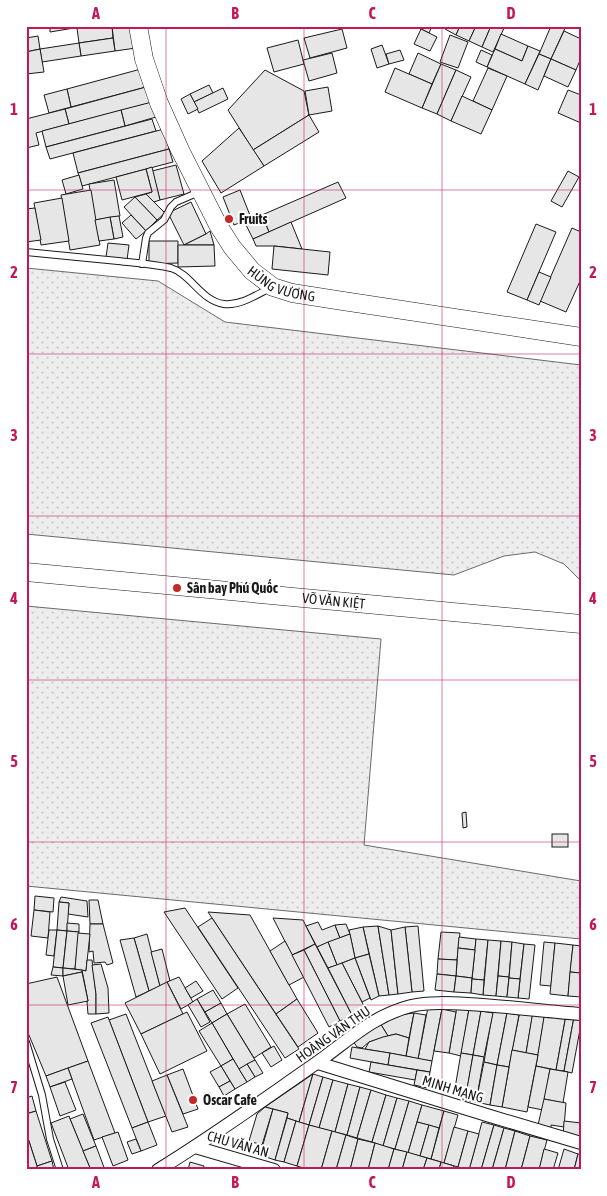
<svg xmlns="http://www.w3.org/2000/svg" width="607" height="1196" viewBox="0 0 607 1196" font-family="'Asap Condensed',sans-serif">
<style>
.grass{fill:url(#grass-dots);stroke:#6a6a6a}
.building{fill:#e6e6e6;stroke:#1a1a1a}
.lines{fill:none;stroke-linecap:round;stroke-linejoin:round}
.lane-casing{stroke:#1a1a1a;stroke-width:8}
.street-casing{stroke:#1a1a1a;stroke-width:14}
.secondary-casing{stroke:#1a1a1a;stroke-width:19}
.lane{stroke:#fff;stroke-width:6}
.street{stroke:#fff;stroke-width:12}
.secondary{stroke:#fff;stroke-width:18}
.grid{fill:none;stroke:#c2185b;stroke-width:1;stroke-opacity:0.55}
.poi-dot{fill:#c62828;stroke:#fff;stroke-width:2}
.labels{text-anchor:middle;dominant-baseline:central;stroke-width:4;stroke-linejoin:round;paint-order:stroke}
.poi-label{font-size:14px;font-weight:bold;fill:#1a1a1a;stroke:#fff;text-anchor:start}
.street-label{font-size:14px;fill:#1a1a1a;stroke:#fff}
.neatline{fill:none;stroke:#c2185b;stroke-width:2}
.grid-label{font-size:16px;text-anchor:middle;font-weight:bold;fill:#c2185b}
</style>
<defs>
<pattern id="grass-dots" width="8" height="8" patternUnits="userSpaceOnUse" patternTransform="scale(1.25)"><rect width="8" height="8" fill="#ededed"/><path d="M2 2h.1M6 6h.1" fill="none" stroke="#cbcbcb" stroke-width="1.8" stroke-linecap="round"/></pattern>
</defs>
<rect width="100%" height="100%" fill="#fff"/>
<g class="grass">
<path d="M 26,268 L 158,281 L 225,322 L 581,365 L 581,581 L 564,564 L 535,552 L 504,556 L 454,575 L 26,534 Z"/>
<path d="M 26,606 L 381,639 L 364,845 L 581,881 L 581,939 L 26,886 Z"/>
</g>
<g class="building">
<path d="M 50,26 L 86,26 L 50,32 Z"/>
<path d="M 86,26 L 112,26 L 113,38 L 79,43 L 77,28 Z"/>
<path d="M 112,26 L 133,26 L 136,48 L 115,51 Z"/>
<path d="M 415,26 L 432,26 L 429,33 Z"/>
<path d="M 446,26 L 460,26 L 456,35 L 445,29 Z"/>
<path d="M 460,26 L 476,26 L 469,41 L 456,35 Z"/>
<path d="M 476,26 L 491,26 L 482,47 L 469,41 Z"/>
<path d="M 491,26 L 505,26 L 493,52 L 482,47 Z"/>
<path d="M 551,26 L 566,26 L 551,59 L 539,54 Z"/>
<path d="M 342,29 L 347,48 L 310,58 L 304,38 Z"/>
<path d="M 421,29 L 437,37 L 430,51 L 414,44 Z"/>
<path d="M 564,31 L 581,39 L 581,58 L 576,70 L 551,59 Z"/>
<path d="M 501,34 L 528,46 L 522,61 L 495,49 Z"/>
<path d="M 450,35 L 468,42 L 458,68 L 440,62 Z"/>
<path d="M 38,36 L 40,49 L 26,52 L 26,38 Z"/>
<path d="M 113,38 L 115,51 L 81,56 L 79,43 Z"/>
<path d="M 298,40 L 304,64 L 274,72 L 267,48 Z"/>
<path d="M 79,43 L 81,56 L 42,62 L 40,49 Z"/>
<path d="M 382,45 L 389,64 L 377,68 L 371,49 Z"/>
<path d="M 528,46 L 540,51 L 525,84 L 487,67 L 495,49 L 522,61 Z"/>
<path d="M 40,49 L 44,72 L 26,74 L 26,52 Z"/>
<path d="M 400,50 L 404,60 L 389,64 L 386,54 Z"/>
<path d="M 481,50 L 492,55 L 487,67 L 476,62 Z"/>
<path d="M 332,53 L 337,73 L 309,81 L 303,60 Z"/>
<path d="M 418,53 L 441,64 L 432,84 L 409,74 Z"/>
<path d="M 539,54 L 551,59 L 538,90 L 525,84 Z"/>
<path d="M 551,59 L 576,70 L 568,87 L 544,76 Z"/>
<path d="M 441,64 L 456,70 L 437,114 L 422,108 Z"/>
<path d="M 395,68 L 432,84 L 422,108 L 385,92 Z"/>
<path d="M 488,68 L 507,76 L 492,110 L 473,101 Z"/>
<path d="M 141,69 L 146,87 L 71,107 L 67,89 Z"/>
<path d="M 265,70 L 304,91 L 309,115 L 253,150 L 228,110 Z"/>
<path d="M 456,70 L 471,77 L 451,121 L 437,114 Z"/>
<path d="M 209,85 L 213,93 L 194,102 L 190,94 Z"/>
<path d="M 146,87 L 150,103 L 69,124 L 65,109 Z"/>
<path d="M 328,87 L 332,111 L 309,115 L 305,91 Z"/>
<path d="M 223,88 L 228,99 L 199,113 L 194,102 Z"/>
<path d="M 67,89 L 71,107 L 49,113 L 44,95 Z"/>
<path d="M 568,90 L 581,95 L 581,123 L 558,113 Z"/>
<path d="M 190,94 L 198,109 L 188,114 L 181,99 Z"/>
<path d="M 462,96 L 492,110 L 481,134 L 451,121 Z"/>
<path d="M 152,102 L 156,117 L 125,126 L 121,110 Z"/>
<path d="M 65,109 L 69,124 L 36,133 L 39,145 L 26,148 L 26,119 Z"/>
<path d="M 121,110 L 125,126 L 46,147 L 42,131 Z"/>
<path d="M 309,115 L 319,132 L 264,166 L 253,150 Z"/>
<path d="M 152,119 L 156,131 L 50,159 L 46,147 Z"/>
<path d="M 239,128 L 264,166 L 221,193 L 202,161 Z"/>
<path d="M 164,129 L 169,149 L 78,173 L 73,153 Z"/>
<path d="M 169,149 L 173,162 L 82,186 L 78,173 Z"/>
<path d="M 176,165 L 184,194 L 160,200 L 152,171 Z"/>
<path d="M 152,167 L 160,200 L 154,202 L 146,194 L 152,192 L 146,169 Z"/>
<path d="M 146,169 L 152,192 L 122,200 L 116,177 Z"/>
<path d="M 568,171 L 579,177 L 562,207 L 551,201 Z"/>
<path d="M 79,175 L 83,189 L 66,194 L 62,180 Z"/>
<path d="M 114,180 L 120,216 L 95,220 L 89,184 Z"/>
<path d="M 338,182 L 346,198 L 269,232 L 262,215 Z"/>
<path d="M 91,190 L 100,245 L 70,250 L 61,195 Z"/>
<path d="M 240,190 L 251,218 L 234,225 L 223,197 Z"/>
<path d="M 146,194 L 165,213 L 157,220 L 135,197 Z"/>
<path d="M 135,197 L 157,220 L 146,231 L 124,207 Z"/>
<path d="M 62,198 L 69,241 L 41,245 L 34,203 Z"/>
<path d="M 191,202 L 206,234 L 184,245 L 168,213 Z"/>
<path d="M 35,208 L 41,240 L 26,242 L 26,209 Z"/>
<path d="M 131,215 L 146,231 L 136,239 L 122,223 Z"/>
<path d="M 262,215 L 269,232 L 253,239 L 245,223 Z"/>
<path d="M 119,216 L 123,237 L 114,239 L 110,217 Z"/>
<path d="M 110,217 L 114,239 L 99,241 L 95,220 Z"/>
<path d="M 291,222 L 302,249 L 274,246 L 256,246 L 253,239 Z"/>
<path d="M 536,224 L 556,232 L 527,300 L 507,292 Z"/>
<path d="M 572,228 L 581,232 L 581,279 L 566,312 L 540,301 Z"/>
<path d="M 210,231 L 214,245 L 184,245 L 206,234 Z"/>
<path d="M 149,241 L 178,241 L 178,263 L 149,264 Z"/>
<path d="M 108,243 L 129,245 L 127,260 L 106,257 Z"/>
<path d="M 178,245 L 214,245 L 215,266 L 178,267 Z"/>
<path d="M 274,246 L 330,252 L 328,275 L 272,269 Z"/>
<path d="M 539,272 L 551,277 L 539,305 L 527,300 Z"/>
<path d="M 466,812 L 467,827 L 463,828 L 462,813 Z"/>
<rect x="552" y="834" width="16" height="13"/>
<path d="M 35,896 L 54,898 L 53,912 L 34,910 Z"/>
<path d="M 61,897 L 87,901 L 88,917 L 68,914 L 69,903 L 59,902 Z"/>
<path d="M 89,900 L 98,900 L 103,924 L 90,924 Z"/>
<path d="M 59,902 L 69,903 L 67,931 L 57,930 Z"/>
<path d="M 185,908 L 238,988 L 222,999 L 164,912 Z"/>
<path d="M 34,910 L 50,912 L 48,938 L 31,936 Z"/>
<path d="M 208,912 L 250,915 L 297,999 L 276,1014 Z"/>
<path d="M 212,918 L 299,1049 L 285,1058 L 198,927 Z"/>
<path d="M 273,918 L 303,920 L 315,944 L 292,955 Z"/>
<path d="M 318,922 L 322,930 L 335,925 L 340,938 L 317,947 L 306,926 Z"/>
<path d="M 67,923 L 79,924 L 79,932 L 67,931 Z"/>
<path d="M 90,924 L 103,924 L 113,963 L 107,965 L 105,962 L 94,963 L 93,951 L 89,952 Z"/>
<path d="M 346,924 L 350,934 L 340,938 L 335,925 Z"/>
<path d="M 378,926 L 389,995 L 379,996 L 363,927 Z"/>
<path d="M 378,926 L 391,930 L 398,994 L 389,995 Z"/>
<path d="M 418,926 L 424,991 L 412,992 L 405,927 Z"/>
<path d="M 363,927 L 369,954 L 355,958 L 349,930 Z"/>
<path d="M 405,927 L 412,992 L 398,994 L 391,930 Z"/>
<path d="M 49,930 L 57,930 L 54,956 L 46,955 Z"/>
<path d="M 57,930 L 67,931 L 63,968 L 53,967 Z"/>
<path d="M 67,931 L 79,932 L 75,969 L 63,968 Z"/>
<path d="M 441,932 L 460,933 L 457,960 L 438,959 Z"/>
<path d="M 78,933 L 90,934 L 86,971 L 75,969 Z"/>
<path d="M 147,934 L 160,986 L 149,991 L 134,938 Z"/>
<path d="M 350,934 L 355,958 L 337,965 L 328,942 Z"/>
<path d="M 459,937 L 476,939 L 475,950 L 458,948 Z"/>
<path d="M 134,938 L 149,991 L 136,997 L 120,940 Z"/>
<path d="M 476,939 L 488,940 L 484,980 L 472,979 Z"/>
<path d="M 488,940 L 501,941 L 496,996 L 483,995 Z"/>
<path d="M 285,941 L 304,977 L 289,985 L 270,951 Z"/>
<path d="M 501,941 L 512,942 L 509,977 L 498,976 Z"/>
<rect x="26" y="942" width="2" height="30"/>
<path d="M 328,942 L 337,965 L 328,968 L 317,947 Z"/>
<path d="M 512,942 L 524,944 L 520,979 L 509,978 Z"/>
<path d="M 544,942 L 555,943 L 551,986 L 540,985 Z"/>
<path d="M 555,943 L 573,945 L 568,996 L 550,994 Z"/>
<path d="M 315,944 L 352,1015 L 340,1021 L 304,950 Z"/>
<path d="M 524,944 L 535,945 L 529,999 L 518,998 Z"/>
<path d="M 573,945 L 581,946 L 581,973 L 570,972 Z"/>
<path d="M 458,948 L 475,950 L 472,978 L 456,976 Z"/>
<path d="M 162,949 L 170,981 L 160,986 L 151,952 Z"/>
<path d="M 304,950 L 340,1021 L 329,1027 L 292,955 Z"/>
<path d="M 369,954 L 379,996 L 371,1000 L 355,958 Z"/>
<path d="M 355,958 L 370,998 L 362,1002 L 342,963 Z"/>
<path d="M 438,959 L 457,960 L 456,976 L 437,974 Z"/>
<path d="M 87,960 L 92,960 L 96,994 L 96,1014 L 88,1014 L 87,1002 L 88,1001 L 82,970 L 86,971 Z"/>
<path d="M 342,963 L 365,1008 L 352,1015 L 328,968 Z"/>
<path d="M 101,964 L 108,988 L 109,1013 L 96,1014 L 96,994 L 92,965 Z"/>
<path d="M 53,967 L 63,968 L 63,976 L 51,975 Z"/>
<path d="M 63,968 L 82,970 L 82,972 L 63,976 Z"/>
<path d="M 82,972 L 88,1001 L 68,1005 L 63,976 Z"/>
<path d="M 570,972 L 581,973 L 581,997 L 568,996 Z"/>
<path d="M 437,974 L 456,976 L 454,992 L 435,990 Z"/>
<path d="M 456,976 L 472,978 L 471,993 L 454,992 Z"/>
<path d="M 498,976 L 509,977 L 507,997 L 496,996 Z"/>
<path d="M 57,977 L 88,1061 L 46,1076 L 26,1028 L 26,984 Z"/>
<path d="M 179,977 L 193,1002 L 181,1009 L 167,982 Z"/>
<path d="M 509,978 L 520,979 L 518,998 L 507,997 Z"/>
<path d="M 472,979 L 484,980 L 483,995 L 471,993 Z"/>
<path d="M 196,981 L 203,991 L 191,998 L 185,988 Z"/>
<path d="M 167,982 L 183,1014 L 141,1034 L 125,1003 Z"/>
<path d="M 213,990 L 221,1003 L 205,1012 L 197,999 Z"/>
<path d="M 197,999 L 210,1022 L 201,1027 L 188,1005 Z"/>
<path d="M 297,999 L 318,1033 L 298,1047 L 276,1014 Z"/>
<path d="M 221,1003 L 227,1014 L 212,1023 L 205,1012 Z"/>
<path d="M 245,1004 L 271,1047 L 254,1058 L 227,1014 Z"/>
<path d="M 457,1006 L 469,1009 L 461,1056 L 449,1053 Z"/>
<path d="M 428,1007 L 442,1009 L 432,1061 L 418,1059 Z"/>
<path d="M 442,1009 L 456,1012 L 449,1053 L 434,1051 Z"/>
<path d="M 469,1009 L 481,1011 L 473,1055 L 461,1053 Z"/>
<path d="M 493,1010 L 507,1013 L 497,1065 L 484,1062 Z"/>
<path d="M 481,1011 L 493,1013 L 484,1057 L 473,1055 Z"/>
<path d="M 520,1011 L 533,1013 L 526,1053 L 512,1050 Z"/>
<path d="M 533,1011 L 545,1013 L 538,1055 L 526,1053 Z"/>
<path d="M 545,1011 L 566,1015 L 556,1070 L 536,1066 Z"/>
<path d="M 187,1012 L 207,1051 L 160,1074 L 141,1034 Z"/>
<path d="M 414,1013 L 409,1038 L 396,1034 L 388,1036 L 380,1023 L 398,1015 Z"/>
<path d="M 414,1013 L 426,1015 L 418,1059 L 406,1056 Z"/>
<path d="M 507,1013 L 519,1015 L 509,1067 L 497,1065 Z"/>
<path d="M 126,1014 L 166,1116 L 148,1122 L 109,1020 Z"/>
<path d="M 227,1014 L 255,1060 L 239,1069 L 212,1023 Z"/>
<path d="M 566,1015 L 574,1017 L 564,1071 L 556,1070 Z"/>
<path d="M 108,1017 L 148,1122 L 132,1128 L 91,1023 Z"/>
<path d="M 574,1017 L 581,1018 L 581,1024 L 572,1073 L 564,1071 Z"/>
<path d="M 212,1023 L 233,1059 L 221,1066 L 199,1031 Z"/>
<path d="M 380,1023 L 388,1036 L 369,1042 L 362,1048 L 357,1047 L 353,1041 Z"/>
<path d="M 396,1034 L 409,1038 L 406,1056 L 365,1049 L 369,1042 L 383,1037 Z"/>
<path d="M 274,1046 L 282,1060 L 271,1067 L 262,1053 Z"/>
<path d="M 352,1047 L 390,1053 L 388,1065 L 350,1058 Z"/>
<path d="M 512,1050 L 538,1055 L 527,1112 L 502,1107 Z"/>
<path d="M 390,1053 L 432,1061 L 430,1072 L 388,1065 Z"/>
<path d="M 461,1053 L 473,1055 L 467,1090 L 455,1088 Z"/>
<path d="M 473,1055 L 484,1057 L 476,1102 L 465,1100 Z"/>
<path d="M 233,1059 L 247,1082 L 235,1089 L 221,1066 Z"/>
<path d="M 255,1060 L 263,1073 L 255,1077 L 247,1064 Z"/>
<path d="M 88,1061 L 115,1133 L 94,1140 L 68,1068 Z"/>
<path d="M 371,1062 L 417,1070 L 415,1080 L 369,1072 Z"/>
<path d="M 484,1062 L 497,1065 L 490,1105 L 476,1102 Z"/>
<path d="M 247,1064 L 255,1077 L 247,1082 L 239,1069 Z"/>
<path d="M 497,1065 L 509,1067 L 502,1107 L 490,1105 Z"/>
<path d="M 221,1066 L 230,1081 L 219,1087 L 210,1072 Z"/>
<path d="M 536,1066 L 550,1069 L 543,1110 L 528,1107 Z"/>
<path d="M 68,1068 L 72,1079 L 50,1087 L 46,1076 Z"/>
<path d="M 183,1069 L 198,1109 L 183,1114 L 167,1075 Z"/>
<path d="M 550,1069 L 568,1072 L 563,1103 L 544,1099 Z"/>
<path d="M 417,1070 L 430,1072 L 427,1088 L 414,1085 Z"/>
<path d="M 313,1074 L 299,1122 L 287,1118 L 288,1113 L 265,1107 Z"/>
<path d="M 313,1074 L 323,1077 L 309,1125 L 299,1122 Z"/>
<path d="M 167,1075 L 188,1127 L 172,1132 L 152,1081 Z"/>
<path d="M 323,1077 L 333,1080 L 319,1128 L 309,1125 Z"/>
<path d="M 333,1080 L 348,1084 L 335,1132 L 319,1128 Z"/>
<path d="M 230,1081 L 235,1089 L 224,1096 L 219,1087 Z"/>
<path d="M 65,1082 L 76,1110 L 60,1116 L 50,1087 Z"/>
<path d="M 348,1084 L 360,1087 L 347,1135 L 335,1132 Z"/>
<path d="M 360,1087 L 371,1090 L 357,1138 L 347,1135 Z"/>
<path d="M 371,1090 L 386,1095 L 372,1142 L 357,1138 Z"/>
<path d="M 386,1095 L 397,1098 L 383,1146 L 372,1142 Z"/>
<path d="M 32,1096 L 36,1111 L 26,1114 L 26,1098 Z"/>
<path d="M 397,1098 L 409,1101 L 395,1149 L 383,1146 Z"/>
<path d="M 544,1099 L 566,1103 L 564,1127 L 551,1125 L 551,1128 L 538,1125 Z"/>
<path d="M 409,1101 L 422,1105 L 408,1153 L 395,1149 Z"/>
<path d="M 422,1105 L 444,1111 L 439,1128 L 417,1122 Z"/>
<path d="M 265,1107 L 273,1109 L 262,1145 L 249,1141 L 257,1114 Z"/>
<path d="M 273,1109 L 288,1113 L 275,1160 L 260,1155 Z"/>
<path d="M 36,1111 L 52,1161 L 37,1166 L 26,1132 L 26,1114 Z"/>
<path d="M 444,1111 L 458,1115 L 444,1163 L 431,1159 Z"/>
<path d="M 83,1114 L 96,1146 L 83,1151 L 70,1119 Z"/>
<path d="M 69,1116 L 70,1119 L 91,1170 L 69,1170 L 51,1123 Z"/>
<path d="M 287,1118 L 296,1121 L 284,1162 L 275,1160 Z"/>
<path d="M 296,1121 L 309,1125 L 297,1166 L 284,1162 Z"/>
<path d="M 564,1121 L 581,1123 L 581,1139 L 563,1137 Z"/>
<path d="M 148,1122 L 157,1145 L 141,1151 L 132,1128 Z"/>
<path d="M 417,1122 L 429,1125 L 420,1156 L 408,1153 Z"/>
<path d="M 482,1122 L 494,1125 L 481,1170 L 469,1170 Z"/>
<path d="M 309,1125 L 332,1131 L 321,1170 L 310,1170 L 297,1166 Z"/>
<path d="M 429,1125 L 439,1128 L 431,1159 L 420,1156 Z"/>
<path d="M 494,1125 L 504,1128 L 492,1170 L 481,1170 Z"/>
<path d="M 454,1127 L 468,1131 L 458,1167 L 444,1163 Z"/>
<path d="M 504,1128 L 515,1131 L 505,1170 L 492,1170 Z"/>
<path d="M 332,1131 L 346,1135 L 336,1170 L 321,1170 Z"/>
<path d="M 468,1131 L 479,1134 L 469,1170 L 458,1167 Z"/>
<path d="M 515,1131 L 530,1136 L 521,1170 L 505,1170 Z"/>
<path d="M 26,1132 L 37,1166 L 38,1170 L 26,1170 Z"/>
<path d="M 118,1132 L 128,1160 L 113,1166 L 102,1137 Z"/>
<path d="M 346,1135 L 358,1139 L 350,1170 L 336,1170 Z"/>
<path d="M 530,1136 L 547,1140 L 539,1170 L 521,1170 Z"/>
<path d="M 136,1139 L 141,1151 L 132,1154 L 127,1142 Z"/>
<path d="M 358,1139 L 375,1143 L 368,1170 L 350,1170 Z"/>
<path d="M 375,1143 L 394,1149 L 388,1170 L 368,1170 Z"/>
<path d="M 96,1146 L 105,1170 L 91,1170 L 83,1151 Z"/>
<path d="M 394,1149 L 407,1152 L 402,1170 L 388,1170 Z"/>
<path d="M 544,1149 L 558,1153 L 553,1170 L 539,1170 Z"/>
<path d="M 564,1149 L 578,1154 L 574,1170 L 558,1170 Z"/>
<path d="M 407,1152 L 427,1158 L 423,1170 L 402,1170 Z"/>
<path d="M 578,1154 L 581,1154 L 581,1170 L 574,1170 Z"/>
<path d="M 427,1158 L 441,1162 L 439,1170 L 423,1170 Z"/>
<path d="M 52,1161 L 54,1170 L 38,1170 L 37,1166 Z"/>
<path d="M 190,1162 L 204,1166 L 203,1170 L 188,1170 Z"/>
<path d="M 441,1162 L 454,1166 L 453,1170 L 439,1170 Z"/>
</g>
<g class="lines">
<g class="lane-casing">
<g id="lane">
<path d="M 26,252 C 57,255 87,258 118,261 C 135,263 154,264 171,268 C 191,274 201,301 224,304 C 240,306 256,295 270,288"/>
<path d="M 142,264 L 146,238 L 148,233 L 164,220 L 171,207 L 176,202 L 199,192"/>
<path d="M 26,1042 L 42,1095 L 50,1139 L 60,1170"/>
</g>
</g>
<g class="street-casing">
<g id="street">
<path d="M 318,1063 L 490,1116 L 581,1143"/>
<path d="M 195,1147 L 274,1170"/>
<path d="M 158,1170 C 212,1137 263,1100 315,1064 C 347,1042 371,1016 411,1006 C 429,1002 449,1003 468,1004 C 505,1006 543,1011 581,1014"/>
</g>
</g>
<g class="secondary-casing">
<g id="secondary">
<path id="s1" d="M 138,26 L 144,59 L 159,103 L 180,150 L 218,225 L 232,247 L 252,271 L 273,287 L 292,293 L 343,301 L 581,337"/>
<path id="s2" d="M 26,572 L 581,624"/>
</g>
</g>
<use href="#lane" class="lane"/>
<use href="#street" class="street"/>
<use href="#secondary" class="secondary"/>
</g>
<path class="grid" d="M 166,26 L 166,1170M 304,26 L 304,1170M 442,26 L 442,1170M 26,190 L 581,190M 26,354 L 581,354M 26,516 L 581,516M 26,680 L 581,680M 26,842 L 581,842M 26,1005 L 581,1005"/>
<g class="poi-dot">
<circle cx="229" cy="219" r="5"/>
<circle cx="177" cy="588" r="5"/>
<circle cx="193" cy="1100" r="5"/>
</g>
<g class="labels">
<g class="poi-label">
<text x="239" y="219">Fruits</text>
<text x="187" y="588">Sân bay Phú Quốc</text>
<text x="203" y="1100">Oscar Cafe</text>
</g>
<g class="street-label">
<text stroke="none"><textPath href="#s1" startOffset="306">HÙNG VƯƠNG</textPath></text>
<text stroke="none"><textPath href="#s2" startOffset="309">VÕ VĂN KIỆT</textPath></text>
<text transform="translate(333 1034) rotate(-35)">HOÀNG VĂN THỤ</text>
<text transform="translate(453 1089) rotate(17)">MINH MẠNG</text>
<text transform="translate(238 1144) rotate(16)">CHU VĂN AN</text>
</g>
</g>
<rect width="607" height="1196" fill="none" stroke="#ffffff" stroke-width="55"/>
<rect x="28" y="28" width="552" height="1140" class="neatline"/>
<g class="grid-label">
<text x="96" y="19">A</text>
<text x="235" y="19">B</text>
<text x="372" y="19">C</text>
<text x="511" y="19">D</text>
<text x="14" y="115">1</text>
<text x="593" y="115">1</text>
<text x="14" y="278">2</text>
<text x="593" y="278">2</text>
<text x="14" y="441">3</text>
<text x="593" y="441">3</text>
<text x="14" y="604">4</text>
<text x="593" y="604">4</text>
<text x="14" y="767">5</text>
<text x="593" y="767">5</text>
<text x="14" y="930">6</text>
<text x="593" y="930">6</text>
<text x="14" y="1093">7</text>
<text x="593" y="1093">7</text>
<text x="96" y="1188">A</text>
<text x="235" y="1188">B</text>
<text x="372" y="1188">C</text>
<text x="511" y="1188">D</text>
</g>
</svg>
